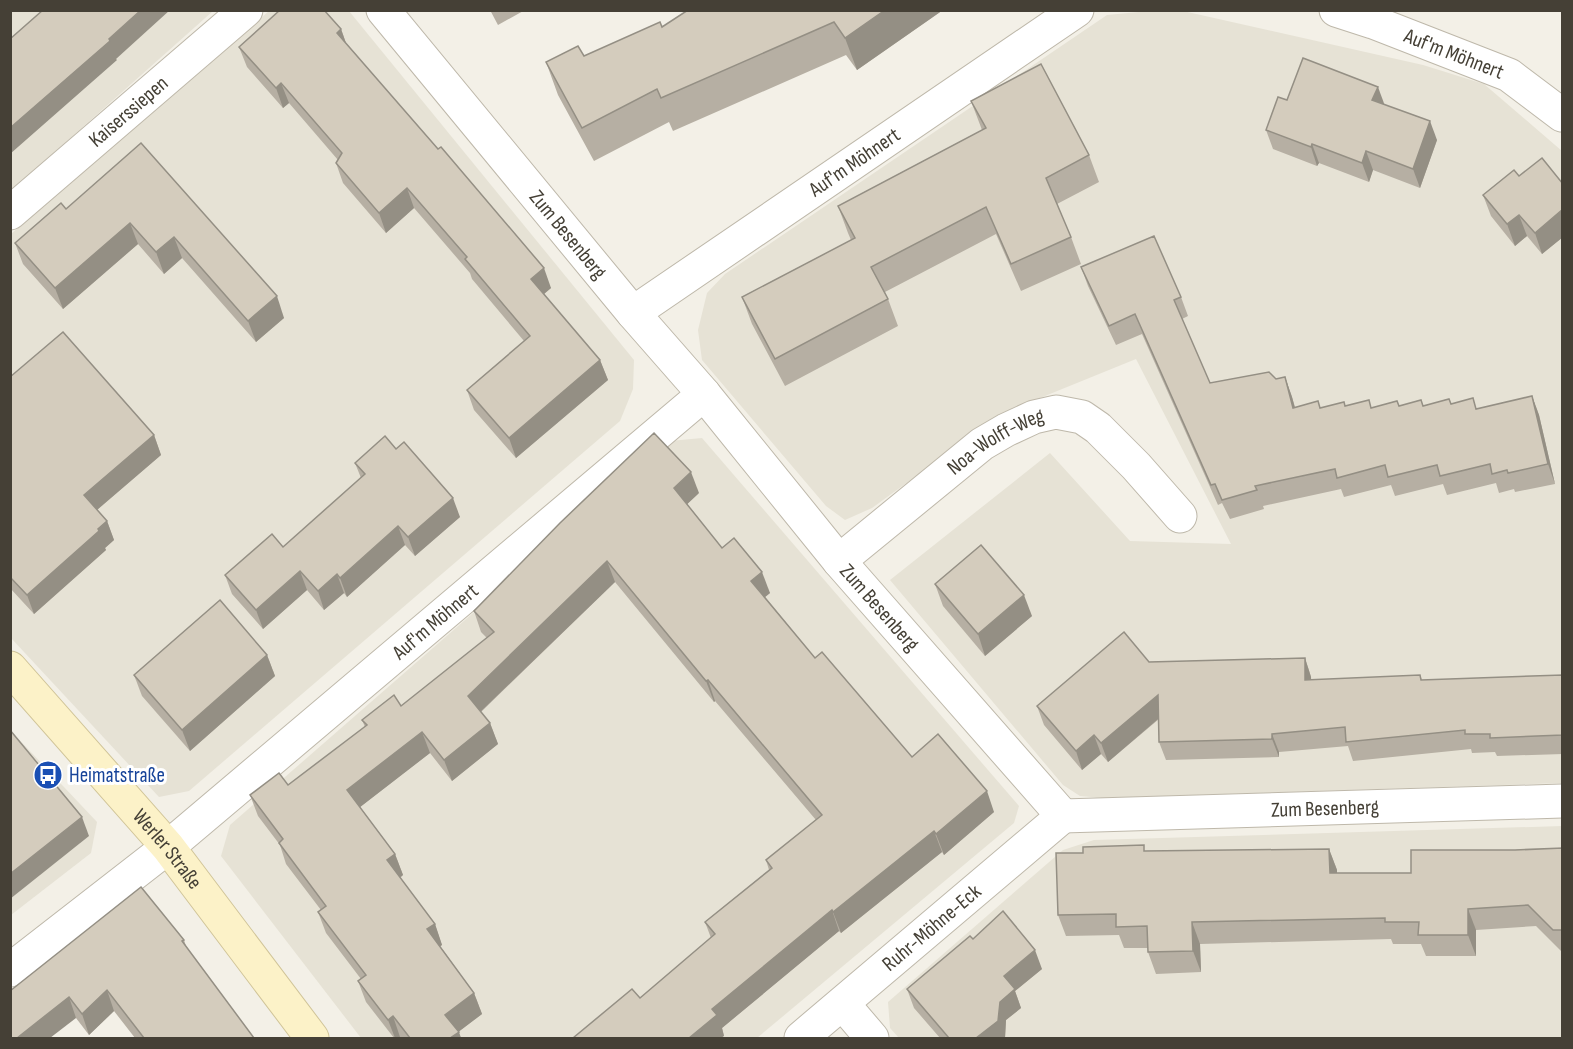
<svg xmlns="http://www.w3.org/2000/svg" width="1573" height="1049" viewBox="0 0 1573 1049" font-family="'Sofia Sans Condensed',sans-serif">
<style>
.residential{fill:#e6e2d5}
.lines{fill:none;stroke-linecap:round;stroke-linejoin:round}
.street-casing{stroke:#beb8aa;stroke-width:35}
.secondary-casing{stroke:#d0c498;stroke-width:35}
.street{stroke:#fff;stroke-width:33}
.secondary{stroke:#fcf2c8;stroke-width:33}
.wall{fill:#b6afa3}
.shaded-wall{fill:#948f84}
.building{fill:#d4ccbd;stroke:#948f84;stroke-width:1.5}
.labels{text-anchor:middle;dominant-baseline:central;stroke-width:6;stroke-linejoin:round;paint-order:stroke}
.street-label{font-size:21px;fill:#454036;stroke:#fff}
.transit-label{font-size:21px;fill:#164399;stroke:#fff;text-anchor:start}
</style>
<rect width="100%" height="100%" fill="#f3f0e7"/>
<g class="residential">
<path d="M 11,11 L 213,11 L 11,191 Z"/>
<path d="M 269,11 L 349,11 L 634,360 L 633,389 L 620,421 L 189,791 L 159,797 L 11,638 L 11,234 Z"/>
<path d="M 1149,11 L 1183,11 L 1423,65 L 1484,84 L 1562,151 L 1562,783 L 1103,798 L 1080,796 L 1063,785 L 890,580 L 1050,453 L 1130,541 L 1231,544 L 1136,359 L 1003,413 L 872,508 L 845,520 L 826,506 L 702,360 L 698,330 L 707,293 L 725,274 L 1107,15 Z"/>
<path d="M 702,438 L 1019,806 L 1014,823 L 757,1038 L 361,1038 L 221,856 L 230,825 L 670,441 Z"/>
<path d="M 11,731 L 97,822 L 91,853 L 11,915 Z"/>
<path d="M 1562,826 L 1562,1038 L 899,1038 L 890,1028 L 888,1002 L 1063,850 L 1094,840 Z"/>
</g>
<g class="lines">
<g class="street-casing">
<g id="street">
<path id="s1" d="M 383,10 L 633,313 L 704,394 L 839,561 L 1063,816"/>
<path id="s2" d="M 1336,10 L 1373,22 L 1509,75 L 1562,115"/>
<path id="s3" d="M 10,213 L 246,10"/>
<path id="s4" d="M 633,313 L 1077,10"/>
<path id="s5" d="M 839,561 L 982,444 L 1006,430 L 1034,417 L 1056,412 L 1082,417 L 1098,428 L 1136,466 L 1180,516"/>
<path id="s6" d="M 1063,816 L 1562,801"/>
<path id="s7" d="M 10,970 L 168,847 L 704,394"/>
<path d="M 843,1004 L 872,1038"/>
<path id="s8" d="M 801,1038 L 1063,816"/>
</g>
</g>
<g class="secondary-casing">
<g id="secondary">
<path id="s9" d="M 10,668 L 168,847 L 312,1038"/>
</g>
</g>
<use href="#street" class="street"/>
<use href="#secondary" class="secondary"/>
</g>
<g class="wall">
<path d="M 490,10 L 525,10 L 498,25 Z"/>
<path d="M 943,10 L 857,70 L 846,55 L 673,131 L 669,122 L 594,161 L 558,95 L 546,62 L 584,56 L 662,27 Z"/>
<path d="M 341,29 L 346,43 L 551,288 L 544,294 L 600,360 L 608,380 L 516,458 L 474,410 L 467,390 L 524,341 L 472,279 L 470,273 L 414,208 L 386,233 L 343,183 L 336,163 L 338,160 L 289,103 L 283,108 L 247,67 L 239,47 Z"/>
<path d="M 1287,100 L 1384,105 L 1437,140 L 1420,188 L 1373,170 L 1369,182 L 1319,163 L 1317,166 L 1273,149 L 1266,130 Z"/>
<path d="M 971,101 L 1089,155 L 1099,182 L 1057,204 L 1071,237 L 1081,264 L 1021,291 L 996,234 L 885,292 L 888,299 L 898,326 L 785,386 L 752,324 L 742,297 L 851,240 L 848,233 L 838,206 L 982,130 Z"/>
<path d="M 141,143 L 284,318 L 256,342 L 182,258 L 164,274 L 138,244 L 63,309 L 23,264 L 15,243 L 66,209 Z"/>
<path d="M 1519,176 L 1563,184 L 1563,237 L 1542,254 L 1527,236 L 1515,246 L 1491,216 L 1483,195 Z"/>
<path d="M 1081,267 L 1181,297 L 1188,316 L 1182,319 L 1210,383 L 1276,379 L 1285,377 L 1292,397 L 1295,407 L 1321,408 L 1346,406 L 1372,407 L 1399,406 L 1424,406 L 1451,404 L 1477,409 L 1532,396 L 1539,415 L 1555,484 L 1515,492 L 1514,489 L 1499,493 L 1496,483 L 1447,495 L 1443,484 L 1395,496 L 1391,485 L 1344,497 L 1341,489 L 1263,506 L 1264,509 L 1230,519 L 1222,503 L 1218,505 L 1142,334 L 1116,345 L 1088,286 Z"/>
<path d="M 10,377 L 154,435 L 161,455 L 97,510 L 107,521 L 114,540 L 105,548 L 106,550 L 34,614 L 10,588 Z"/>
<path d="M 355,463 L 460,517 L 415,556 L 405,545 L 347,597 L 344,593 L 324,610 L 307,590 L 263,629 L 232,594 L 225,575 L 283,547 L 361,478 Z"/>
<path d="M 699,493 L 687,504 L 722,548 L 770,593 L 765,597 L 815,658 L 912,757 L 994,812 L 944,855 L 942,852 L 841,933 L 839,931 L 722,1028 L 724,1036 L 640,998 L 711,938 L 705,922 L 769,870 L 766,860 L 816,820 L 715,701 L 714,702 L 615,582 L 481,712 L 490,723 L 498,744 L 452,781 L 430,753 L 360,807 L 395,854 L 403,875 L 400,878 L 435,924 L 442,945 L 440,946 L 474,993 L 482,1014 L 458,1032 L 461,1038 L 401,1038 L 400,1037 L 399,1038 L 394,1038 L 366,1002 L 358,981 L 361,979 L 326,933 L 318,912 L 321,910 L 286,864 L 280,845 L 258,816 L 250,795 L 288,785 L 365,727 L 362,720 L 401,706 L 487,638 L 481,632 L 474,611 Z"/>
<path d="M 935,584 L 1032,616 L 985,656 L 943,606 Z"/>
<path d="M 267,655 L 275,676 L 190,751 L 142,696 L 134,675 Z"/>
<path d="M 1305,658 L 1311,677 L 1311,680 L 1420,675 L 1422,680 L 1563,675 L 1563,754 L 1497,756 L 1495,752 L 1472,753 L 1471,749 L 1353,761 L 1348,746 L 1279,752 L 1279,757 L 1166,760 L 1159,742 L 1159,719 L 1108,762 L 1101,754 L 1082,770 L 1044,725 L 1037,706 L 1149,662 Z"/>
<path d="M 1563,848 L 1563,951 L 1561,951 L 1536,926 L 1476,930 L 1476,956 L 1426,956 L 1421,944 L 1393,944 L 1391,939 L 1200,944 L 1201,972 L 1156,974 L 1148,952 L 1148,948 L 1124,948 L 1119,935 L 1066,936 L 1058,915 L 1146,851 L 1329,849 L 1337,870 L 1337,873 L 1411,873 L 1515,850 Z"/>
<path d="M 973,939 L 1042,969 L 1015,991 L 1021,1008 L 1006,1020 L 1005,1038 L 940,1038 L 914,1008 L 907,989 Z"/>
<path d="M 184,940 L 187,949 L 254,1038 L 135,1038 L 114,1011 L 89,1035 L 76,1018 L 10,991 Z"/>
</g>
<g class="shaded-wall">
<path d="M 141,10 L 170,10 L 116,59 L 117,60 L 10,154 L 10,128 Z"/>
<path d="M 885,10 L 943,10 L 857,70 L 845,38 Z"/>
<path d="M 341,29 L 348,49 L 337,33 Z"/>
<path d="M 281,83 L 289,103 L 283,108 L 276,88 Z"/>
<path d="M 1378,87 L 1385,106 L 1372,100 Z"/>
<path d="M 1430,121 L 1437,140 L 1420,188 L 1413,169 Z"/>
<path d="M 1312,144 L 1319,163 L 1317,166 L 1311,147 Z"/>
<path d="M 1366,151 L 1373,170 L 1369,182 L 1362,163 Z"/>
<path d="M 407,188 L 414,208 L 386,233 L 379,213 Z"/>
<path d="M 1563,209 L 1563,237 L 1542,254 L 1535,233 Z"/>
<path d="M 1519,215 L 1527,236 L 1515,246 L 1507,224 Z"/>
<path d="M 130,223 L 138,244 L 63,309 L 55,288 Z"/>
<path d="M 174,237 L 182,258 L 164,274 L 156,252 Z"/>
<path d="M 544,268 L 551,288 L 538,299 L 531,279 Z"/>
<path d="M 277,296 L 284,318 L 256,342 L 248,321 Z"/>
<path d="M 600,360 L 608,380 L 516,458 L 509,438 Z"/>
<path d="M 1285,377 L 1292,397 L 1300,427 L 1293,408 Z"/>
<path d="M 1532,396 L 1539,415 L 1555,484 L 1548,464 Z"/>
<path d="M 154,435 L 161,455 L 91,515 L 84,495 Z"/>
<path d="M 691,472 L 699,493 L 682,509 L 674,488 Z"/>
<path d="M 453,498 L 460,517 L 415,556 L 408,537 Z"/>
<path d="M 107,521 L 114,540 L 105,548 L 106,550 L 34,614 L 27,595 Z"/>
<path d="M 398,526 L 405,545 L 347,597 L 340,578 Z"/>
<path d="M 607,561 L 615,582 L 476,716 L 468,696 Z"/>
<path d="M 300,571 L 307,590 L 263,629 L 256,610 Z"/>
<path d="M 762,572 L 770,593 L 759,602 L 751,581 Z"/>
<path d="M 337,574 L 344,593 L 324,610 L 318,591 Z"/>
<path d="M 1024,595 L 1032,616 L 985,656 L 978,634 Z"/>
<path d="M 267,655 L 275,676 L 190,751 L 182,730 Z"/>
<path d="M 1305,658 L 1311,677 L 1312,699 L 1305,680 Z"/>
<path d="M 708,680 L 715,701 L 714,702 L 706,681 Z"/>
<path d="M 1158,695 L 1165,713 L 1108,762 L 1101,743 Z"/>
<path d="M 490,723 L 498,744 L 452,781 L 444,760 Z"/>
<path d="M 422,732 L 430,753 L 355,811 L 347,790 Z"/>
<path d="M 1272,734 L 1279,752 L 1279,757 L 1272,739 Z"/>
<path d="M 1094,735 L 1101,754 L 1082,770 L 1076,751 Z"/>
<path d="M 987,791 L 994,812 L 944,855 L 936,834 Z"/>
<path d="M 82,817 L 89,836 L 10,899 L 10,874 Z"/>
<path d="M 934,831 L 942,852 L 841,933 L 833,912 Z"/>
<path d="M 1329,849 L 1337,870 L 1337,894 L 1330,873 Z"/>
<path d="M 395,854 L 403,875 L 395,881 L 387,860 Z"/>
<path d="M 1468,909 L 1476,930 L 1476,956 L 1468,935 Z"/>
<path d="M 832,910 L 839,931 L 722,1028 L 724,1036 L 721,1038 L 689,1038 L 712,1009 Z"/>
<path d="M 1192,922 L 1200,944 L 1201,972 L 1193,951 Z"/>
<path d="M 435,924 L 442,945 L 435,950 L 427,929 Z"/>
<path d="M 1035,950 L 1042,969 L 1015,991 L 1021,1008 L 1006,1020 L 1005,1038 L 976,1038 L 1000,1002 L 1004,976 Z"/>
<path d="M 107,990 L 114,1011 L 89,1035 L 82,1014 Z"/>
<path d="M 474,993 L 482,1014 L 453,1036 L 445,1015 Z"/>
<path d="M 69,997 L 76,1018 L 50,1038 L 17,1038 Z"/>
<path d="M 393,1016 L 400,1037 L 399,1038 L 395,1038 L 388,1020 Z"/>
<path d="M 459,1032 L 461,1038 L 450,1038 Z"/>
</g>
<g class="building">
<path d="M 43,10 L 141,10 L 109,39 L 110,41 L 10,128 L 10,39 Z"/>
<path d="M 280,10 L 324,10 L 341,29 L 337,33 L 438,149 L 441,147 L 544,268 L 531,279 L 600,360 L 509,438 L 467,390 L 530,336 L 465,259 L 467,257 L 407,188 L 379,213 L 336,163 L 342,153 L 281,83 L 276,88 L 239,47 Z"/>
<path d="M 688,10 L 885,10 L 845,38 L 834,22 L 661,98 L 657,89 L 582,128 L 546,62 L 578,46 L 584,56 L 660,22 L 662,27 Z"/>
<path d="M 1303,58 L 1378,87 L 1372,100 L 1430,121 L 1413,169 L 1366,151 L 1362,163 L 1312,144 L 1311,147 L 1266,130 L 1278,97 L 1287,100 Z"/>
<path d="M 1041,64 L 1089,155 L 1046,178 L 1071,237 L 1011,264 L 986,207 L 871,267 L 888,299 L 775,359 L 742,297 L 855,238 L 838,206 L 986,128 L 971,101 Z"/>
<path d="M 141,143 L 277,296 L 248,321 L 174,237 L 156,252 L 130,223 L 55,288 L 15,243 L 61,203 L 66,209 Z"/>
<path d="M 1542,158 L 1563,184 L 1563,209 L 1535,233 L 1519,215 L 1507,224 L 1483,195 L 1514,170 L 1519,176 Z"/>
<path d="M 1154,236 L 1181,297 L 1174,300 L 1210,383 L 1269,372 L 1276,379 L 1285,377 L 1293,408 L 1318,401 L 1320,408 L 1344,402 L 1345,406 L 1369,400 L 1371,408 L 1397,401 L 1399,406 L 1421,400 L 1423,406 L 1449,399 L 1451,404 L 1473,398 L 1476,409 L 1532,396 L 1548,464 L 1508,473 L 1507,470 L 1492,474 L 1490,464 L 1440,476 L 1437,465 L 1388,477 L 1385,465 L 1337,478 L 1335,469 L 1255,486 L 1257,490 L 1222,500 L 1215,484 L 1211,485 L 1135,314 L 1109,326 L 1081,267 Z"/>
<path d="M 63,332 L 154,435 L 84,495 L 107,521 L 98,529 L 99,531 L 27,595 L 10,577 L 10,377 Z"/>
<path d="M 654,433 L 691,472 L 674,488 L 722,548 L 734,538 L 762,572 L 751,581 L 815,658 L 822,652 L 912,757 L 938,734 L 987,791 L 936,834 L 934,831 L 833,912 L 832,910 L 712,1009 L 717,1015 L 689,1038 L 573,1038 L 632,989 L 640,998 L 715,934 L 705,922 L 772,868 L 766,860 L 822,815 L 708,680 L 706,681 L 607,561 L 468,696 L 490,723 L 444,760 L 422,732 L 347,790 L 395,854 L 387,860 L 435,924 L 427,929 L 474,993 L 445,1015 L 459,1032 L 450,1038 L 410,1038 L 393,1016 L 388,1020 L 358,981 L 366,975 L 318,912 L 326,906 L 279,843 L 283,839 L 250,795 L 279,773 L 288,785 L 367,725 L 362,720 L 394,695 L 401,706 L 494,632 L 474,611 L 560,523 Z"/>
<path d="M 385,436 L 396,449 L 404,442 L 453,498 L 408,537 L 398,526 L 340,578 L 337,574 L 318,591 L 300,571 L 256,610 L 225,575 L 272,534 L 283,547 L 365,474 L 355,463 Z"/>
<path d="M 981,545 L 1024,595 L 978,634 L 935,584 Z"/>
<path d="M 220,600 L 267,655 L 182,730 L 134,675 Z"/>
<path d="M 1124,632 L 1149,662 L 1305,658 L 1305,680 L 1420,675 L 1421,680 L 1563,675 L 1563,735 L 1490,738 L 1490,734 L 1465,734 L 1465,730 L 1346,742 L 1345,727 L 1272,734 L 1272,739 L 1159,742 L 1158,695 L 1101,743 L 1094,735 L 1076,751 L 1037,706 Z"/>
<path d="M 10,730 L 82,817 L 10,874 Z"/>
<path d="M 1144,845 L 1144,851 L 1329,849 L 1330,873 L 1411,873 L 1411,850 L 1515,850 L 1563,848 L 1563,930 L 1553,930 L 1528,905 L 1468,909 L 1468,935 L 1418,935 L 1419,922 L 1385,922 L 1385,918 L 1192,922 L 1193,951 L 1148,952 L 1147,926 L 1116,927 L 1116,914 L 1058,915 L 1056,853 L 1083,853 L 1083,847 Z"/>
<path d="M 141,887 L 184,940 L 182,941 L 254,1038 L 144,1038 L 107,990 L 82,1014 L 69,997 L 17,1038 L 10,1038 L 10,991 Z"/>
<path d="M 1003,911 L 1035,950 L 1004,976 L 1015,989 L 1000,1002 L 998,1021 L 976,1038 L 949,1038 L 907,989 L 970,936 L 973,939 Z"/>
</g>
<defs>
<g id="bus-disc" transform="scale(1.5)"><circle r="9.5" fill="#1a4fb4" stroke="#fff"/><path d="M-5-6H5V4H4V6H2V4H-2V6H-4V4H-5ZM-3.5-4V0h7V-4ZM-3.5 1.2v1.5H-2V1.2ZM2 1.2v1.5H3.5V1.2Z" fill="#fff"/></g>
</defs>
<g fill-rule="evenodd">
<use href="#bus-disc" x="48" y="775"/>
</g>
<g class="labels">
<g class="street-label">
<text stroke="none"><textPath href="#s2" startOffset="126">Auf'm Möhnert</textPath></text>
<text stroke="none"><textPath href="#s3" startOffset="156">Kaiserssiepen</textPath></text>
<text stroke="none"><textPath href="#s4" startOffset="268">Auf'm Möhnert</textPath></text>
<text stroke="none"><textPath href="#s1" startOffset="291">Zum Besenberg</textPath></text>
<text stroke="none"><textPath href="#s5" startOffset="198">Noa-Wolff-Weg</textPath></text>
<text stroke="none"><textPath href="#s1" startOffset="777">Zum Besenberg</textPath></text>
<text stroke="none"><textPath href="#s7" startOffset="550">Auf'm Möhnert</textPath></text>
<text stroke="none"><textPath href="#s6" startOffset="262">Zum Besenberg</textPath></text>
<text stroke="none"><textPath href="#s9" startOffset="240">Werler Straße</textPath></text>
<text stroke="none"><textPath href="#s8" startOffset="171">Ruhr-Möhne-Eck</textPath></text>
</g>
<g class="transit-label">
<text x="69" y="775">Heimatstraße</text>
</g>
</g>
<rect width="1573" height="1049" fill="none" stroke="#454036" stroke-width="24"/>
</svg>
